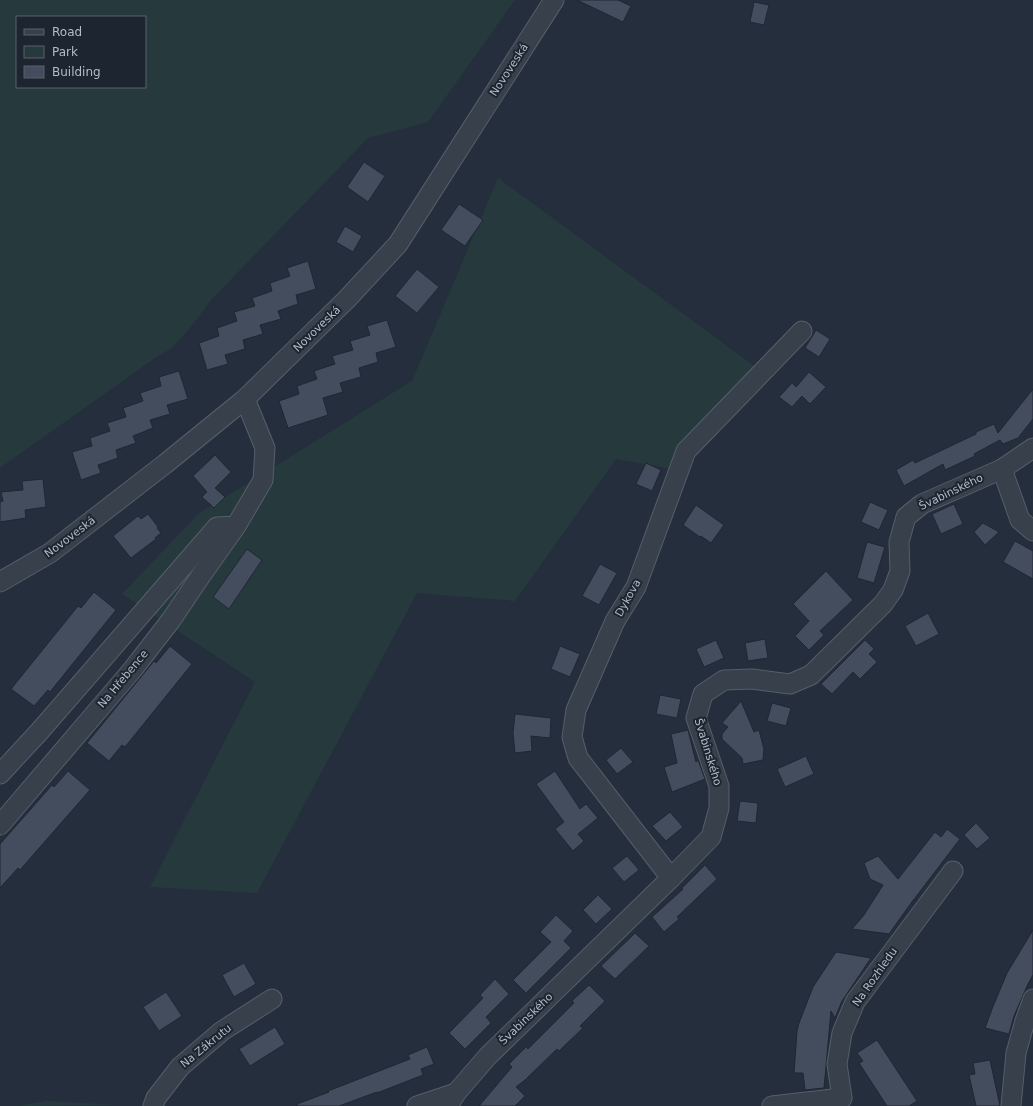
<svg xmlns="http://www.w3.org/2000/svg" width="1033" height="1106" viewBox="0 0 1033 1106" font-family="'DejaVu Sans',sans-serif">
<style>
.green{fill:#263a3d;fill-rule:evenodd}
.building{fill:#444d5e;stroke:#1f2733}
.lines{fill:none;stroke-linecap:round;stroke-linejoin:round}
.minor-casing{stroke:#565e6a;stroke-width:21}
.minor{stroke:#38404c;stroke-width:19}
.labels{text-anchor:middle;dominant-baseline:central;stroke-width:4;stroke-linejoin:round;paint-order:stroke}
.street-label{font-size:11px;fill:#b4bbc8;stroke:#1d2531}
</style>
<rect width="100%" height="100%" fill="#242e3c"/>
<g class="green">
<path d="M 0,0 L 515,0 L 428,122 L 368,138 L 212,299 L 190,328 L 172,348 L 155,358 L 0,468 ZM 17,17 L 145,17 L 145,87 L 17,87 Z"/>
<path d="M 498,178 L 764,373 L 673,469 L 616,459 L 515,601 L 417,593 L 257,893 L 150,887 L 255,682 L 122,594 L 198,514 L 412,381 Z"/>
<path d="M 46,1101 L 121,1105 L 18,1106 Z"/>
</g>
<g class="building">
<path d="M 577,0 L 618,0 L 631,6 L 623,22 Z"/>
<path d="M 754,2 L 769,5 L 764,25 L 750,22 Z"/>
<path d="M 364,162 L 385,176 L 368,202 L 347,187 Z"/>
<path d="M 459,204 L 483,220 L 465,246 L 441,230 Z"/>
<path d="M 345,226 L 362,236 L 353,252 L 336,242 Z"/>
<path d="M 308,261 L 316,289 L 296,295 L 298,304 L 278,311 L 281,319 L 260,325 L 263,334 L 243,340 L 245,349 L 225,355 L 228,364 L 207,370 L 199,343 L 219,336 L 217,328 L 237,321 L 234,312 L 255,306 L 252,298 L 272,291 L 270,283 L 290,276 L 287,268 Z"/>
<path d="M 417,269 L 439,287 L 417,313 L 395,296 Z"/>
<path d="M 387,320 L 396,347 L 376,353 L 378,362 L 359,368 L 361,377 L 340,383 L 343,392 L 323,398 L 328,415 L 288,428 L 279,401 L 299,394 L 297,386 L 317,379 L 314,371 L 335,364 L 332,356 L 353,350 L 350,341 L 370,335 L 367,326 Z"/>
<path d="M 816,330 L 830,339 L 819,357 L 805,348 Z"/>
<path d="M 179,371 L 188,399 L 167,405 L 170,414 L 150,420 L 153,428 L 133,436 L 136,443 L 116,450 L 118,458 L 98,465 L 101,473 L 81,480 L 72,452 L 92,446 L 90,438 L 110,431 L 107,423 L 126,417 L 123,408 L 143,401 L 140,393 L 161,386 L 159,377 Z"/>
<path d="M 809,372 L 826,387 L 810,404 L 802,396 L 792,407 L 779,397 L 792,383 L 796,387 Z"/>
<path d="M 1033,389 L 1033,419 L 1018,438 L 1003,444 L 1000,440 L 974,454 L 975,456 L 945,470 L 943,464 L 904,486 L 896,470 L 913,460 L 915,463 L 976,434 L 976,432 L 994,424 L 998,433 Z"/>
<path d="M 215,455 L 231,472 L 215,488 L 225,497 L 214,508 L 202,497 L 207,492 L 193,476 Z"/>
<path d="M 646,463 L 661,470 L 652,491 L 636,484 Z"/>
<path d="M 43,479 L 46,507 L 25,510 L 26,518 L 0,522 L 0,502 L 3,501 L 1,492 L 23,490 L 22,481 Z"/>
<path d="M 870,502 L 888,510 L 879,530 L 861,522 Z"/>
<path d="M 954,504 L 963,524 L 941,534 L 932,514 Z"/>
<path d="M 696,505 L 724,525 L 711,543 L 701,536 L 700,537 L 683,525 Z"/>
<path d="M 148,514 L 158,527 L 157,528 L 161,533 L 155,538 L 156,539 L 131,558 L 113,536 L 138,516 L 141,519 Z"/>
<path d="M 983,523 L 999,532 L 985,545 L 974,532 Z"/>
<path d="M 1015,541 L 1033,551 L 1033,579 L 1003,562 Z"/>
<path d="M 867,542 L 885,547 L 874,583 L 857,578 Z"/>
<path d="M 247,549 L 262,560 L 229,609 L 213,597 Z"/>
<path d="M 600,564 L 617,573 L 599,605 L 582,596 Z"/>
<path d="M 826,571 L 853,600 L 820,631 L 824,635 L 809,650 L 795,636 L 809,621 L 793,604 Z"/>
<path d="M 94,592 L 116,610 L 50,692 L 48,690 L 34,706 L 11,689 L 78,606 L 81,608 Z"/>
<path d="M 928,613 L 939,634 L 916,646 L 905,626 Z"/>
<path d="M 765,639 L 768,658 L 748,661 L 745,643 Z"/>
<path d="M 716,640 L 724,658 L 704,667 L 696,649 Z"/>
<path d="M 865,640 L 874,649 L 869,654 L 877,662 L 860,679 L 853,672 L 832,694 L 821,684 Z"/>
<path d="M 170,646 L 192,664 L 125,747 L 122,745 L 109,761 L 87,743 L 154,661 L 156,663 Z"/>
<path d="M 560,646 L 580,654 L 570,677 L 551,669 Z"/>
<path d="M 660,695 L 681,699 L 677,718 L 656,714 Z"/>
<path d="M 741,701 L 754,732 L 759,730 L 764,749 L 763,760 L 743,764 L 742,758 L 722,739 L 722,734 L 728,727 L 722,723 Z"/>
<path d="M 772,703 L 791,708 L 786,726 L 767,721 Z"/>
<path d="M 515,714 L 551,718 L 550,738 L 531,736 L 532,751 L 515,753 L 513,733 Z"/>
<path d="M 688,730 L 696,762 L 698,760 L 705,779 L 672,792 L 664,767 L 677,763 L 671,734 Z"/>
<path d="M 621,748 L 633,762 L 617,774 L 606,760 Z"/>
<path d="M 806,756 L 814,774 L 785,787 L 777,769 Z"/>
<path d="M 68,771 L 90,790 L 20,870 L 18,868 L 0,888 L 0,844 L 52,785 L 54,787 Z"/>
<path d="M 555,771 L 580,809 L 586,804 L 598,818 L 578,834 L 584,841 L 573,851 L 555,829 L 564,822 L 536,784 Z"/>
<path d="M 740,801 L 758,803 L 756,823 L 737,821 Z"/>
<path d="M 670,812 L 683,827 L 666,841 L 652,826 Z"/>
<path d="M 976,823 L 990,838 L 977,849 L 964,835 Z"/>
<path d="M 947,829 L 960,839 L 915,898 L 917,900 L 914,899 L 889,934 L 852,929 L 864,915 L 883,885 L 870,879 L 864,863 L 878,856 L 898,879 L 935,832 L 941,837 Z"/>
<path d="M 627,856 L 639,870 L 624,882 L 612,868 Z"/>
<path d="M 705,865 L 717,879 L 677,917 L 679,919 L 664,932 L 652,917 L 683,889 L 682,888 Z"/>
<path d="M 598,895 L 612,909 L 596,924 L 583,910 Z"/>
<path d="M 556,915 L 573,931 L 564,941 L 571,948 L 526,993 L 513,980 L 551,942 L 540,932 Z"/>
<path d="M 1033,930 L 1033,975 L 1028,984 L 1014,1016 L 1009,1034 L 985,1028 L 992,1009 L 1007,973 Z"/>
<path d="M 635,933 L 649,946 L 615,979 L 601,966 Z"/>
<path d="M 836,952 L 871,958 L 842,1001 L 835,1018 L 831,1011 L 824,1088 L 805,1090 L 803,1073 L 794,1073 L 797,1031 L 799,1023 L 813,987 Z"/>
<path d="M 244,963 L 256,984 L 234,997 L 222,975 Z"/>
<path d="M 495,979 L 509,994 L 486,1017 L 491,1023 L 465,1049 L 449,1033 L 483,998 L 480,995 Z"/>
<path d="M 589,985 L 605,1001 L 580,1026 L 583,1028 L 559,1051 L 557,1049 L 525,1080 L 516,1087 L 525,1096 L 515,1106 L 479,1106 L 512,1067 L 509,1064 L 526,1047 L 528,1049 L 574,1003 L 572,1001 Z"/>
<path d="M 166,992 L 182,1016 L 159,1031 L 143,1007 Z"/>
<path d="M 275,1027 L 285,1044 L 250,1066 L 239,1049 Z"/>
<path d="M 877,1040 L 917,1101 L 909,1106 L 887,1106 L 859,1063 L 863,1061 L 857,1053 Z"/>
<path d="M 427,1047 L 434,1064 L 421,1069 L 423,1075 L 377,1093 L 377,1092 L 339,1106 L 297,1106 L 297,1104 L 329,1092 L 328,1091 L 410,1059 L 408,1055 Z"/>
<path d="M 990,1060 L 1000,1106 L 976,1106 L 969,1075 L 975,1074 L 973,1063 Z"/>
</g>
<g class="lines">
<g class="minor-casing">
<g id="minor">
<path d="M 1002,469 L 1020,520 L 1033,531"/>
<path d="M 0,582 L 50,553 L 165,464 L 245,399 L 347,299 L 398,244 L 554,0"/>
<path d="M 0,774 L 39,732 L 217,527 L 236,526 L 263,480 L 265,448 L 245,399"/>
<path d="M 0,825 L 133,669 L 171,620 L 202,574 L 236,526"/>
<path d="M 671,878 L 578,758 L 572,737 L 576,710 L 615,621 L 636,587 L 686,451 L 802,331"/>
<path d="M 842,1098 L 837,1064 L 842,1033 L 855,1002 L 953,871"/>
<path d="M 153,1106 L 156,1098 L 180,1067 L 222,1031 L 272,999"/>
<path d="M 417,1106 L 456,1093"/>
<path d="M 448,1106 L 456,1093 L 488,1056 L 671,878 L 711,837 L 719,808 L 719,786 L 696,718 L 703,694 L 724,680 L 752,679 L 790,684 L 811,675 L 883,604 L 893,590 L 900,571 L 899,542 L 906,517 L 922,504 L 1002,469 L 1033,448"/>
<path d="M 772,1106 L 842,1098"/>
<path d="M 1011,1106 L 1016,1053 L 1025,1021 L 1033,999"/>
</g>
</g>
<use href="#minor" class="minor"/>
</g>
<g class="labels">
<g class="street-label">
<text transform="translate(509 70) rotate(-57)">Novoveská</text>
<text transform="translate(317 329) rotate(-44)">Novoveská</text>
<text transform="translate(951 492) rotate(-26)">Švabinského</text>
<text transform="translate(70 537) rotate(-37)">Novoveská</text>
<text transform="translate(628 598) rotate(-61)">Dykova</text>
<text transform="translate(123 679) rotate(-50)">Na Hřebence</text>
<text transform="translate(708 752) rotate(73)">Švabinského</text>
<text transform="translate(875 977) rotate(-55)">Na Rozhledu</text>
<text transform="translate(526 1019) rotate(-44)">Švabinského</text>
<text transform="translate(206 1046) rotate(-39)">Na Zákrutu</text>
</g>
</g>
<rect x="16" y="16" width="130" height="72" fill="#1d2531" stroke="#59616d"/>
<rect x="24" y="29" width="20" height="6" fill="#38404c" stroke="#59616d"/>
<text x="52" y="36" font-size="12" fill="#b4bbc8">Road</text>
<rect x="24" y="46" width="20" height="12" fill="#263a3d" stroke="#59616d"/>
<text x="52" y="56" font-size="12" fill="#b4bbc8">Park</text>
<rect x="24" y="66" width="20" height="12" fill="#444d5e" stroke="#59616d"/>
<text x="52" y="76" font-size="12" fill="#b4bbc8">Building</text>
</svg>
